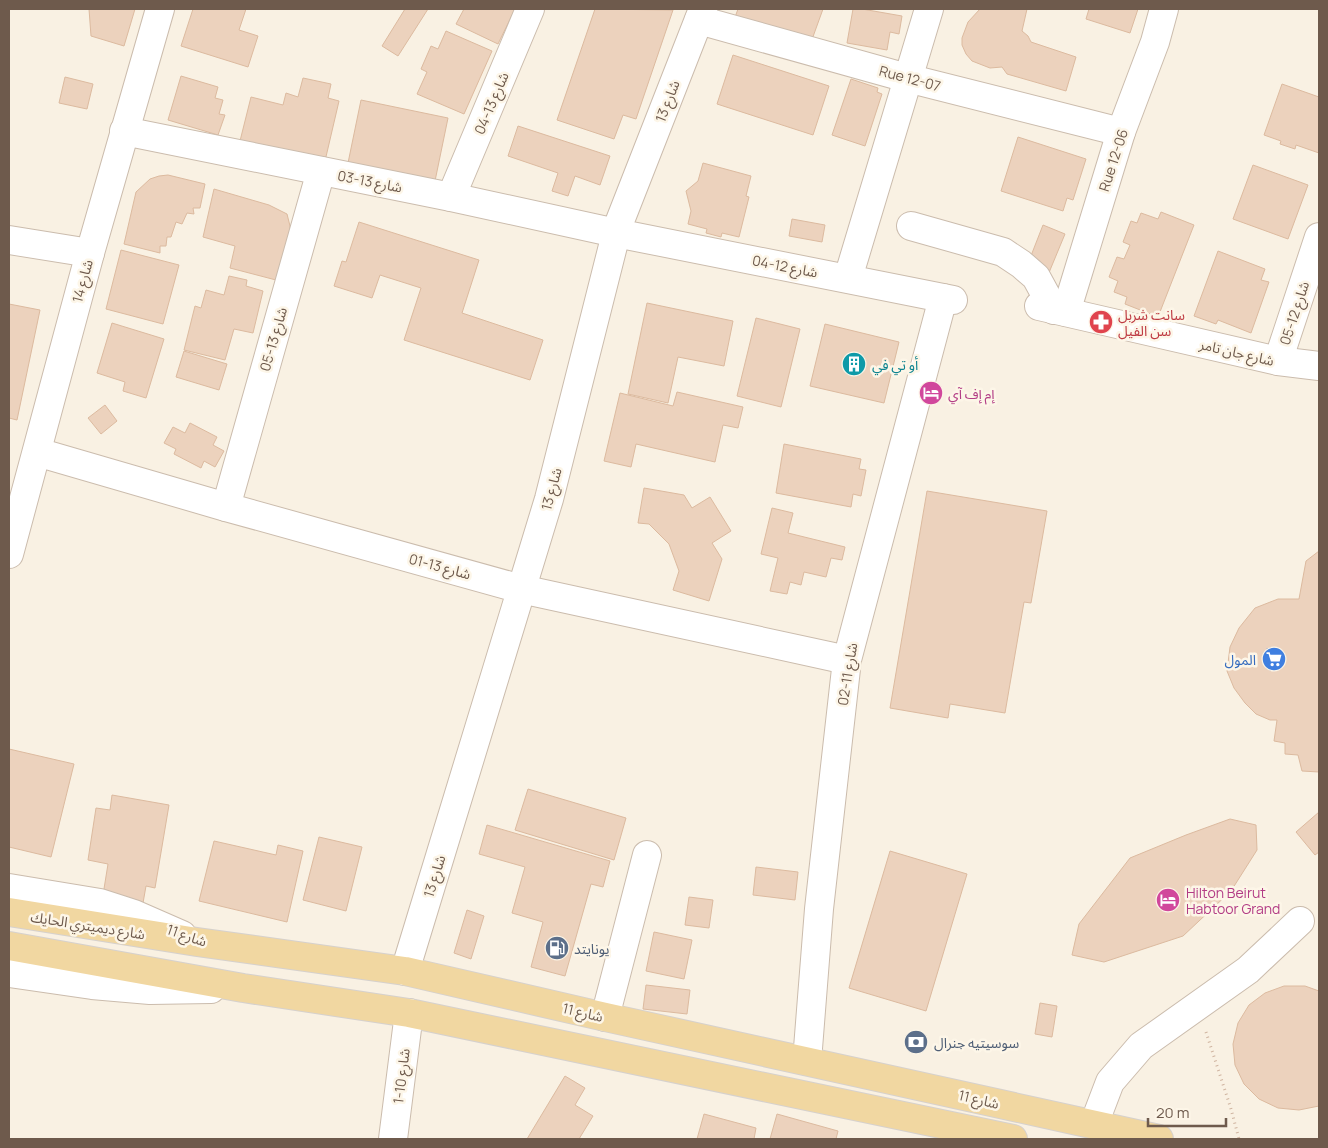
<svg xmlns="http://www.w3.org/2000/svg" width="1328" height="1148" viewBox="0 0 1328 1148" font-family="Manrope,'Noto Sans Arabic',sans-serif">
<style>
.building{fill:#ecd2bd;stroke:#dcba9f}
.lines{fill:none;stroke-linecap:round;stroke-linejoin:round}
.minor-casing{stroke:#cbbcad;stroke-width:30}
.major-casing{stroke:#d6d1cd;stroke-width:30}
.path{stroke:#d0b5a1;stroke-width:3;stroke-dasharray:1 4;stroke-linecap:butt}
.minor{stroke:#fff;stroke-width:28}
.major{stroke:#f1d7a1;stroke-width:28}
.labels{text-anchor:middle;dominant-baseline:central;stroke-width:5;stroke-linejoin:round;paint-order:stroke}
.street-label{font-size:14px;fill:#6e5a4c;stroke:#fdf6e8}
.health-label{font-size:14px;fill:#be3a42;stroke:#fdf6e8;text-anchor:start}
.culture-label{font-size:14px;fill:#0d838f;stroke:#fdf6e8;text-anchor:start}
.hotel-label{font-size:14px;fill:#b23c85;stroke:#fdf6e8;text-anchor:start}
.shop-label{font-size:14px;fill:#366cbe;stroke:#fdf6e8;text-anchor:end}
.service-label{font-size:14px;fill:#4e5e75;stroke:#fdf6e8;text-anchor:start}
</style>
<rect width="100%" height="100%" fill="#f9f1e3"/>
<g class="building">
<path d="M 89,9 L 135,9 L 124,46 L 91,36 Z"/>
<path d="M 193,9 L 246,9 L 239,30 L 258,36 L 248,67 L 181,46 Z"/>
<path d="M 405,9 L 428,9 L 398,56 L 382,46 Z"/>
<path d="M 464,9 L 515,9 L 498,44 L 456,24 Z"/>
<path d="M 595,9 L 673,10 L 636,119 L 623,115 L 614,139 L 557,120 Z"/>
<path d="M 738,9 L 823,9 L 810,45 L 734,20 Z"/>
<path d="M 853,9 L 862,9 L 902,16 L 899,34 L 890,32 L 887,50 L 847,43 Z"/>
<path d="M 980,9 L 1027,9 L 1022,31 L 1028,36 L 1031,42 L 1076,57 L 1066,91 L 1007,74 L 1002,67 L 990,68 L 972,61 L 966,54 L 962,45 L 962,38 L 968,22 Z"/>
<path d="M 1089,9 L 1138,9 L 1130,33 L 1086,19 Z"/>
<path d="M 446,31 L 492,51 L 464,114 L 417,94 L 427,72 L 421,69 L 431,46 L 438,49 Z"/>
<path d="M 733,55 L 829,86 L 813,135 L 717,104 Z"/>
<path d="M 181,76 L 218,87 L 215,98 L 223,100 L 219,114 L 225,115 L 218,135 L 168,120 Z"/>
<path d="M 65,77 L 93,84 L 87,109 L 59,103 Z"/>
<path d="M 303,78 L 331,84 L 328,98 L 339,101 L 325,161 L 240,141 L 251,97 L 283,105 L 286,93 L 298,97 Z"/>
<path d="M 851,79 L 878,88 L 877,92 L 882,94 L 865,146 L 832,135 Z"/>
<path d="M 1282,84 L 1319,97 L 1319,153 L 1296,145 L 1295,149 L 1280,144 L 1281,141 L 1264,135 Z"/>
<path d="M 361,100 L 448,118 L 435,181 L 348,163 Z"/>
<path d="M 518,126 L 610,156 L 600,185 L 575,176 L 568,196 L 552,191 L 558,173 L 508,156 Z"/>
<path d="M 1018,137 L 1086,159 L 1073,200 L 1067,198 L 1063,211 L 1001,191 Z"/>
<path d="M 703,163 L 751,176 L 746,196 L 749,197 L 739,237 L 722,233 L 721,237 L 706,233 L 707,229 L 688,224 L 691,211 L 686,191 L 698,181 Z"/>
<path d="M 1253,165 L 1308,185 L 1288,239 L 1233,219 Z"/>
<path d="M 168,175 L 205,184 L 200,208 L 193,208 L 194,214 L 187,213 L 182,224 L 176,222 L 171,237 L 167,237 L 166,246 L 160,246 L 160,253 L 124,244 L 136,192 L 150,179 L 159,176 Z"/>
<path d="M 214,189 L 269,205 L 287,214 L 290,226 L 290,232 L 276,280 L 230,268 L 235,246 L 203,237 Z"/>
<path d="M 1161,212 L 1194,225 L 1158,317 L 1125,304 L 1127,297 L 1114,292 L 1118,281 L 1109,277 L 1117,257 L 1124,259 L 1130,245 L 1123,242 L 1131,221 L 1137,223 L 1141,213 L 1158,219 Z"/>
<path d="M 792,219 L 825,225 L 822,242 L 789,236 Z"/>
<path d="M 359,222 L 479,260 L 462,313 L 543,340 L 530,380 L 404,340 L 421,288 L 380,275 L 372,298 L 334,286 L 342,261 L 346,262 Z"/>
<path d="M 1043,225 L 1065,234 L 1048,275 L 1027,266 Z"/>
<path d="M 121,250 L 179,265 L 163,324 L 106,309 Z"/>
<path d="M 1218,251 L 1265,269 L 1261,280 L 1269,282 L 1251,333 L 1218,320 L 1216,324 L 1194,316 Z"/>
<path d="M 229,276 L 247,280 L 246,286 L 263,291 L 253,333 L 234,329 L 225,360 L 184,350 L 195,306 L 201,308 L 206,290 L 224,295 Z"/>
<path d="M 647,303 L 733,321 L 724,366 L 678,357 L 668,403 L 628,394 Z"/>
<path d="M 9,304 L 40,310 L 17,420 L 9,418 Z"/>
<path d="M 756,318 L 800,329 L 781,407 L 737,396 Z"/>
<path d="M 112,323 L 164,339 L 146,398 L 123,391 L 125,382 L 97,373 Z"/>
<path d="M 825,324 L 899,342 L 884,403 L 810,386 Z"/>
<path d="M 184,351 L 227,364 L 219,390 L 176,377 Z"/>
<path d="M 677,392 L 743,407 L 738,428 L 723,425 L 715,462 L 636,444 L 631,467 L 604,461 L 620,393 L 673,406 Z"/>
<path d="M 105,405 L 117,421 L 101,434 L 88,418 Z"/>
<path d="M 190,423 L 217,437 L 213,445 L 224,451 L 215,467 L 204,461 L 201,468 L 174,454 L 176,449 L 164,443 L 173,427 L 185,433 Z"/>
<path d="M 784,444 L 861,459 L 859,469 L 866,470 L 861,496 L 853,494 L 851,507 L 776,493 Z"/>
<path d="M 644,488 L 684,495 L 692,508 L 710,497 L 731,531 L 712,543 L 722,559 L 709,601 L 673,590 L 679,571 L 669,544 L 649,524 L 638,523 Z"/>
<path d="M 927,491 L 1047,511 L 1031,603 L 1024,602 L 1005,713 L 950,704 L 948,718 L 890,708 Z"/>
<path d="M 772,508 L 793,513 L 788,533 L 845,547 L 842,560 L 831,558 L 826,577 L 804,572 L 801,585 L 790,582 L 787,594 L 770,591 L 778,558 L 761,554 Z"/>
<path d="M 1319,551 L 1319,772 L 1302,771 L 1298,755 L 1285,754 L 1285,743 L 1274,741 L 1277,720 L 1270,720 L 1256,714 L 1245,703 L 1234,688 L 1227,671 L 1230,647 L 1239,628 L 1255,608 L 1278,599 L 1299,599 L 1306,561 Z"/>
<path d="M 9,749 L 74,764 L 51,857 L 9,847 Z"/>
<path d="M 528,789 L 626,818 L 614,860 L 515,830 Z"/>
<path d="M 112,795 L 169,805 L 155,888 L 146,886 L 143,903 L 103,895 L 108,864 L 88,860 L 96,808 L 110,810 Z"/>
<path d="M 1319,812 L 1319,852 L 1315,855 L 1296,832 Z"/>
<path d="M 1230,819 L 1256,825 L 1257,850 L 1231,891 L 1183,936 L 1104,962 L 1072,955 L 1079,924 L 1130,858 L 1186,835 Z"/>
<path d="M 487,825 L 610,861 L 603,887 L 591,884 L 565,976 L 531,967 L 543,922 L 512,913 L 525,867 L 479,854 Z"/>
<path d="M 319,837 L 362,847 L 346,911 L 303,900 Z"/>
<path d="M 214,841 L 276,855 L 278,845 L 303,851 L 287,922 L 199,901 Z"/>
<path d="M 890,851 L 967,874 L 926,1011 L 849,988 Z"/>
<path d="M 756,867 L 798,872 L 795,900 L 753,895 Z"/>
<path d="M 689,897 L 713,900 L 709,928 L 685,925 Z"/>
<path d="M 467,910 L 484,916 L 471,959 L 454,953 Z"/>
<path d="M 654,932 L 692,940 L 684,979 L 646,971 Z"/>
<path d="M 646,985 L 690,990 L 687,1014 L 643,1009 Z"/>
<path d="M 1284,986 L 1305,986 L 1319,991 L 1319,1106 L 1299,1110 L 1278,1108 L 1259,1099 L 1244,1084 L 1235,1065 L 1233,1044 L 1238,1023 L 1249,1005 L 1265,993 Z"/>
<path d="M 1040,1003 L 1057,1006 L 1052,1037 L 1035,1034 Z"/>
<path d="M 565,1076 L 585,1088 L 575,1105 L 593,1116 L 579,1139 L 527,1139 Z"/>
<path d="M 704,1114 L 756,1128 L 754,1139 L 697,1139 Z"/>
<path d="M 777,1114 L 838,1131 L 836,1139 L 770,1139 Z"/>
</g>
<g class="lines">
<g class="minor-casing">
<g id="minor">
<path d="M 699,20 L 907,78 L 1121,132"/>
<path d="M 124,131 L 451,197 L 616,233 L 953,300"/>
<path d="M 451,197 L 530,9"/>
<path d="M 911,226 L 1003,252 L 1021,264 L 1036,277 L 1054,310"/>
<path d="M 9,240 L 90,253"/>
<path d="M 848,278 L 929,9"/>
<path d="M 1039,306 L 1278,361 L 1319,366"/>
<path d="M 1066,312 L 1121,132 L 1155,42 L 1164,9"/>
<path d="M 1278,361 L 1319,237"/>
<path d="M 37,452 L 226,507 L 521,589 L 847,660"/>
<path d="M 226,507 L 321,171"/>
<path d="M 9,554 L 90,253 L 160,9"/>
<path d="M 9,888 L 100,903 L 134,914 L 182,935"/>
<path d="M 405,971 L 549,499 L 618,226 L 703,9"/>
<path d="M 9,973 L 92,985 L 150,990 L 211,989"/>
<path d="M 605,1017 L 647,855"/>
<path d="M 807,1061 L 819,909 L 847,660 L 943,298"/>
<path d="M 1094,1124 L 1110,1082 L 1141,1046 L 1248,970 L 1300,921"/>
<path d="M 393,1139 L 409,1013"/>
</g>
</g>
<g class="major-casing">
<g id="major">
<path d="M 9,912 L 197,942 L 405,971 L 605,1017 L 1159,1139"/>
<path d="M 9,946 L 243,988 L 409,1013 L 1013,1139"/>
</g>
</g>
<path class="path" d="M 1206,1032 L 1231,1109 L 1239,1139"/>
<use href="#minor" class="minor"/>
<use href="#major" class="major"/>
</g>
<defs>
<g id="pharmacy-disc" transform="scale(1.25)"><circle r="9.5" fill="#e0444e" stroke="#fdf6e8"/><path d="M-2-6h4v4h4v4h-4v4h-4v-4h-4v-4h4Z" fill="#fff"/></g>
<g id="building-disc" transform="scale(1.25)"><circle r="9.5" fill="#0f9aa8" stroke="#fdf6e8"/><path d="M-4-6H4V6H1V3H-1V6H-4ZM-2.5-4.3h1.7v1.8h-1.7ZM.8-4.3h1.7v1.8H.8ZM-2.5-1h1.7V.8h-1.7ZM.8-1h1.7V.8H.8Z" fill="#fff"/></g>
<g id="hotel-disc" transform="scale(1.25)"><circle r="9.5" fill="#d1479c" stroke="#fdf6e8"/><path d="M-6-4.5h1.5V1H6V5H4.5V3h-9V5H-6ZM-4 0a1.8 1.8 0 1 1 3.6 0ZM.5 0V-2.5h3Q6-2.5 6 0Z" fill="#fff"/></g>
<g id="supermarket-disc" transform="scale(1.25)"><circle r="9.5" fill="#3f7fe0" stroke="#fdf6e8"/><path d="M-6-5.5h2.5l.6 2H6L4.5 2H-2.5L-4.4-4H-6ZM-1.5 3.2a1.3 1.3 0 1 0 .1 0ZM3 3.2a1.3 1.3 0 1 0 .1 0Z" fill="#fff"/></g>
<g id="fuel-disc" transform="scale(1.25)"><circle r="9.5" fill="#5c6f8a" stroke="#fdf6e8"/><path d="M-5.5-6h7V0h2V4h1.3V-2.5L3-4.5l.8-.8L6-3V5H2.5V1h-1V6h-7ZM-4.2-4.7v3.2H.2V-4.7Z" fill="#fff"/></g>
<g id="bank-disc" transform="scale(1.25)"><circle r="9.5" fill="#5c6f8a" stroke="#fdf6e8"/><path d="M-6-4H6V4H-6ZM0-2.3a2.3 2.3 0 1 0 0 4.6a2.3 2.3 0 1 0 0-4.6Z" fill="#fff"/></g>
</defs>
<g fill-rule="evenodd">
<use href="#pharmacy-disc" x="1101" y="322"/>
<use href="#building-disc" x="854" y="364"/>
<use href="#hotel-disc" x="931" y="393"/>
<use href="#supermarket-disc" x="1274" y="659"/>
<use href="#hotel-disc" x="1168" y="900"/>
<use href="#fuel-disc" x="557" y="948"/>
<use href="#bank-disc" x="916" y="1042"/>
</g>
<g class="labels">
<g class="street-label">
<text transform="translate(910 78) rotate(15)">Rue 12-07</text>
<text transform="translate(667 101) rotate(-69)">شارع 13</text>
<text transform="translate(491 103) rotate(-67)">شارع 13-04</text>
<text transform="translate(1113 160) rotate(-72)">Rue 12-06</text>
<text transform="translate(370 181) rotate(11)">شارع 13-03</text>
<text transform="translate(785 266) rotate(11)">شارع 12-04</text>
<text transform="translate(82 281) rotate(-75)">شارع 14</text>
<text transform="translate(1294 313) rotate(-72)">شارع 12-05</text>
<text transform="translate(273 339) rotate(-74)">شارع 13-05</text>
<text transform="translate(1237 352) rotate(13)">شارع جان تامر</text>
<text transform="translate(551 489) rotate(-75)">شارع 13</text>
<text transform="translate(440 566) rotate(15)">شارع 13-01</text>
<text transform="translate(847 674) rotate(-81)">شارع 11-02</text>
<text transform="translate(434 876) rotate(-73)">شارع 13</text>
<text transform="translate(88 925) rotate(9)">شارع ديميتري الحايك</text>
<text transform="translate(187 935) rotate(19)">شارع 11</text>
<text transform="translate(583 1012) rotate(13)">شارع 11</text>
<text transform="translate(401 1076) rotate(-83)">شارع 10-1</text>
<text transform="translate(979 1099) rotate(13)">شارع 11</text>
</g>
<g class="health-label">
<text x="1118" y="314">سانت شربل<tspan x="1118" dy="16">سن الفيل</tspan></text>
</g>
<g class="culture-label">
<text x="872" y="364">أو تي في</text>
</g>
<g class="hotel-label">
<text x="948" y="393">إم إف آي</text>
<text x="1186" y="892">Hilton Beirut<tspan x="1186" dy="16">Habtoor Grand</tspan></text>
</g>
<g class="shop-label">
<text x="1256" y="659">المول</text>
</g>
<g class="service-label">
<text x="574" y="948">يونايتد</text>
<text x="934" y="1042">سوسيتيه جنرال</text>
</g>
</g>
<rect width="1328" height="1148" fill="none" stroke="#6e5a4c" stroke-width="20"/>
<path d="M1148 1118v8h78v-8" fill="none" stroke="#6e5a4c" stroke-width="2.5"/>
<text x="1156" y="1118" font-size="15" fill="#6e5a4c" stroke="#fdf6e8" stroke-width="4" paint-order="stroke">20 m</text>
</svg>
